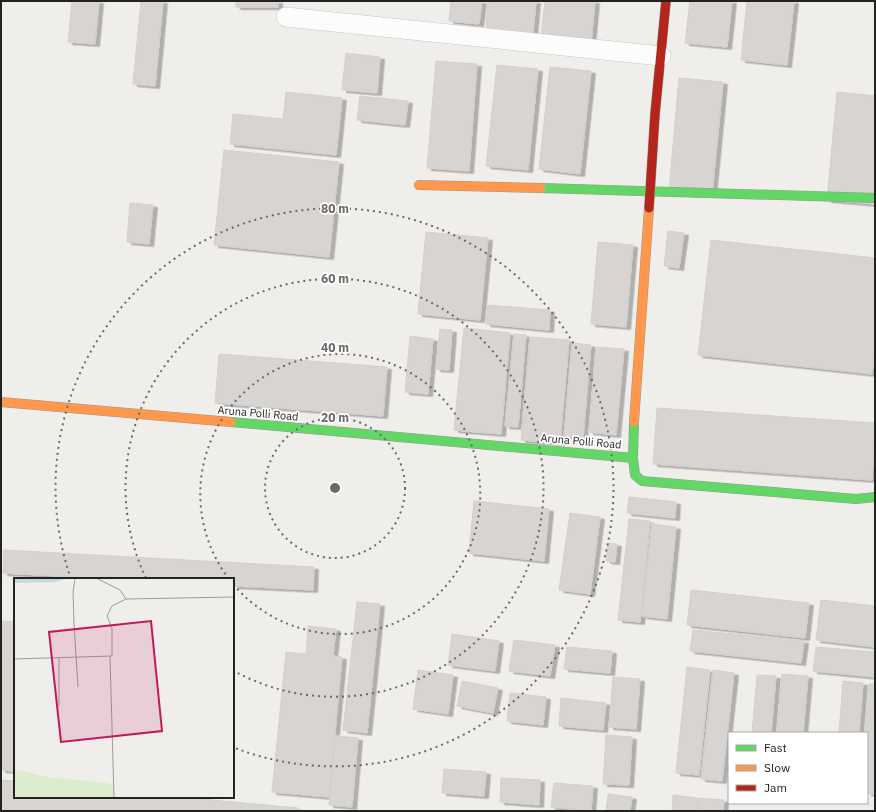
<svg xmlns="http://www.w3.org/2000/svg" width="876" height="812" viewBox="0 0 876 812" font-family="'IBM Plex Sans',sans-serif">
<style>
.building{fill:#d7d4d2;stroke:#d3d0cc;filter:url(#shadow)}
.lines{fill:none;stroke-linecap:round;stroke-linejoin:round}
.street-casing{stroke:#c9c8c7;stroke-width:20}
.fast-casing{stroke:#999a82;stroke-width:10}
.slow-casing{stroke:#999a82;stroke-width:10}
.jam-casing{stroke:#999a82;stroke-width:10}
.street{stroke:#fdfcfc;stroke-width:19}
.fast{stroke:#63d668;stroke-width:9}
.slow{stroke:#ff974d;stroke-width:9}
.jam{stroke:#b3261e;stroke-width:9}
.ring{fill:none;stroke:#6a6968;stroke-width:2;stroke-dasharray:2 4}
.labels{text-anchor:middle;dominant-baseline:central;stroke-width:3.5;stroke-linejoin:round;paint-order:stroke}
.street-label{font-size:11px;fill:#222;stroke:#fff}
.inset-road{fill:none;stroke:#9e9c9b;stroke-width:1}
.view{fill:#c2185b;fill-opacity:0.15;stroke:#c2185b;stroke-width:2}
.inset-edge{fill:none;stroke:#222;stroke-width:2}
.centre{fill:#6a6968;stroke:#fff;stroke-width:2}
.ring-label{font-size:12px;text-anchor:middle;font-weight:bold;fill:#6a6968;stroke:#fff;stroke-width:3.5;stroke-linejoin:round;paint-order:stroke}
</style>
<defs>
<filter id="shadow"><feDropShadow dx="4.5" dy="2.5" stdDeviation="0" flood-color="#0004"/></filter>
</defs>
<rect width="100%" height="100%" fill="#f0eeeb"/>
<g class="building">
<path d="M 72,1 L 99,1 L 95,44 L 68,42 Z"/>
<path d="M 141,1 L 163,1 L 155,86 L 133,84 Z"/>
<rect x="236" y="1" width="42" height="6"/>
<path d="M 451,1 L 482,1 L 479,24 L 449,21 Z"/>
<path d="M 488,1 L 536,1 L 533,34 L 486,29 Z"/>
<path d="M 545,1 L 595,1 L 591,43 L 541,37 Z"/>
<path d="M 690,1 L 732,1 L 727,47 L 685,43 Z"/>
<path d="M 747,1 L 794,1 L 787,65 L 741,60 Z"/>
<path d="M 346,53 L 380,57 L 377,93 L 342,90 Z"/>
<path d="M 436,61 L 477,64 L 469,171 L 427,168 Z"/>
<path d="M 497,65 L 538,69 L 528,170 L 486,166 Z"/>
<path d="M 550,67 L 591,71 L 580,174 L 539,169 Z"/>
<path d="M 679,78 L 723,82 L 712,194 L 669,190 Z"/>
<path d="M 286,92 L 342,98 L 336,155 L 230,144 L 233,114 L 283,119 Z"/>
<path d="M 837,92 L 875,96 L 875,204 L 827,200 Z"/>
<path d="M 360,96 L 408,101 L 405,125 L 357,120 Z"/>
<path d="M 224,150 L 339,162 L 329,257 L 214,245 Z"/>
<path d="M 130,203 L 153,205 L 149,244 L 127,242 Z"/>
<path d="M 668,231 L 684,233 L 679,268 L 664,266 Z"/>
<path d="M 426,232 L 488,238 L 480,320 L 418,314 Z"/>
<path d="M 711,240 L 875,258 L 875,348 L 872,374 L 698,355 Z"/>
<path d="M 598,242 L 633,245 L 626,327 L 591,324 Z"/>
<path d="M 488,305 L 550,310 L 549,330 L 486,324 Z"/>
<path d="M 464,328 L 510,333 L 501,434 L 454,430 Z"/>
<path d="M 440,329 L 452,330 L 449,370 L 436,369 Z"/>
<path d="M 514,334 L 526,335 L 518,427 L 505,426 Z"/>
<path d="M 410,336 L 433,339 L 428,394 L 405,392 Z"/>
<path d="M 530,337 L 569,340 L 560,443 L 521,440 Z"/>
<path d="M 572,343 L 591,345 L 583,438 L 564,436 Z"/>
<path d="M 596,347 L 624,349 L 616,435 L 589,432 Z"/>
<path d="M 219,354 L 387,367 L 383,416 L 215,403 Z"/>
<path d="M 657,408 L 875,423 L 872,480 L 653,464 Z"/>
<path d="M 629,497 L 676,502 L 675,518 L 627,513 Z"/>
<path d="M 474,501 L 549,509 L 544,561 L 469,553 Z"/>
<path d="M 570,513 L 600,517 L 590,594 L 559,590 Z"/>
<path d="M 629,519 L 650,521 L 640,622 L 618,620 Z"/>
<path d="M 652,524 L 676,527 L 667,619 L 642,616 Z"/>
<path d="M 608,543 L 617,544 L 615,562 L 606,561 Z"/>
<path d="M 4,550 L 314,567 L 313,590 L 233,586 L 233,579 L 112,579 L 3,573 Z"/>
<path d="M 691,590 L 809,603 L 805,638 L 687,625 Z"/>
<path d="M 821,600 L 875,606 L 875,647 L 816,640 Z"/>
<path d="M 357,602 L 380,604 L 367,733 L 343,730 Z"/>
<path d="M 1,621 L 15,622 L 15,771 L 1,770 Z"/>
<path d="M 308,626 L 336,629 L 333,656 L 342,657 L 329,797 L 272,792 L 286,652 L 306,654 Z"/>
<path d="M 693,630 L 804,641 L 801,663 L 690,651 Z"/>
<path d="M 452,634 L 499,641 L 495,671 L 448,665 Z"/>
<path d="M 514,640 L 555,645 L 550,676 L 509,671 Z"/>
<path d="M 567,647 L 612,651 L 610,673 L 564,669 Z"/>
<path d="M 816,647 L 875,652 L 875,677 L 813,671 Z"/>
<path d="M 687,667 L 710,670 L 699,775 L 676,773 Z"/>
<path d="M 418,670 L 453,675 L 448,714 L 413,709 Z"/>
<path d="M 713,670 L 734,673 L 722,781 L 701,779 Z"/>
<path d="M 782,674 L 808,676 L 803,733 L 777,733 Z"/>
<path d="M 757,675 L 776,676 L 771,733 L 752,733 Z"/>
<path d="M 613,677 L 640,679 L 636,729 L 609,727 Z"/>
<path d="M 462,681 L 498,688 L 493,713 L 457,706 Z"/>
<path d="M 843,681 L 863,683 L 859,733 L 839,733 Z"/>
<path d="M 869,684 L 875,684 L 875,794 L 867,793 L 867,733 L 865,733 Z"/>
<path d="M 510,693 L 546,697 L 543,725 L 507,721 Z"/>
<path d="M 561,698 L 606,703 L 603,730 L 559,726 Z"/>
<path d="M 606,735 L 632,737 L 629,785 L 603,784 Z"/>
<path d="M 335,736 L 358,738 L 352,807 L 329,805 Z"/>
<path d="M 444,769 L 486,772 L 484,796 L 442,793 Z"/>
<path d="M 501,778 L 540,780 L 539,805 L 500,802 Z"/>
<path d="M 1,780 L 15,781 L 15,797 L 180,797 L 298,808 L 298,811 L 25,811 L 1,809 Z"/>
<path d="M 554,783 L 593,786 L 591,811 L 551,807 Z"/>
<path d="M 608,794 L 632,797 L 630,811 L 606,811 Z"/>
<path d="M 673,795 L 698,798 L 696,811 L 672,811 Z"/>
<path d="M 699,798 L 724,800 L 723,811 L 697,811 Z"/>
</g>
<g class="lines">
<g class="street-casing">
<path id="street" d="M 286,17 L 661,56"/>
</g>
<g class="fast-casing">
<g id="fast">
<path d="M 541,188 L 875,198"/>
<path d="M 231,422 L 633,458"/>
<path d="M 634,422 L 633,458 L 635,475 L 642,481 L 856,499 L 875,497"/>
</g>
</g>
<g class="slow-casing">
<g id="slow">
<path d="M 419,185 L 541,188"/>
<path d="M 1,402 L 231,422"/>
<path d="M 634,422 L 649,208"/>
</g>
</g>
<g class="jam-casing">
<path id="jam" d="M 649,208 L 655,114 L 666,1"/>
</g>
<use href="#street" class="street"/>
<use href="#fast" class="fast"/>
<use href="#slow" class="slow"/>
<use href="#jam" class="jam"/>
</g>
<g class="ring">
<circle cx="335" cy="488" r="70"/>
<path d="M229 579A140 140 0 1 1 233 584"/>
<path d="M146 578A209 209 0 1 1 234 671"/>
<path d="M71 579A279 279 0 1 1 235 748"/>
</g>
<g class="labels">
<g class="street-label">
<text transform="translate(258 413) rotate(5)">Aruna Polli Road</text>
<text transform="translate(581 441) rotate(5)">Aruna Polli Road</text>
</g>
</g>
<g transform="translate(14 578)">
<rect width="220" height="220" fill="#f0eeeb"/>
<path d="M 0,191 L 33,199 L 93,205 L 100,207 L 100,219 L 0,219 Z" fill="#ddeccb"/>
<path d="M 0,1 L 51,1 L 42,4 L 0,5 Z" fill="#bfdbe3"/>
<path class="inset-road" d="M 61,1 L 59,14 L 60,46 L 64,109M 84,1 L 106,12 L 112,21M 96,79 L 100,219M 45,80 L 45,128M 0,81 L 98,78 L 98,50 L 93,38 L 98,28 L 112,21 L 220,19"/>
<path class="view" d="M 137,43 L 148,153 L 47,164 L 35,54 Z"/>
<rect width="220" height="220" class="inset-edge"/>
</g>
<circle cx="335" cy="488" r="6" class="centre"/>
<g class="ring-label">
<text x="335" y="213">80 m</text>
<text x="335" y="283">60 m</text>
<text x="335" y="352">40 m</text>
<text x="335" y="422">20 m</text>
</g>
<rect width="876" height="812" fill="none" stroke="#222222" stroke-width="4"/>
<rect x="728" y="732" width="140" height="72" fill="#ffffff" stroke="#a7a7a7"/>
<rect x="736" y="745" width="20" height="6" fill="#63d668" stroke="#a7a7a7"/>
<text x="764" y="752" font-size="12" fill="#222222">Fast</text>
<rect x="736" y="765" width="20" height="6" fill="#ff974d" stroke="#a7a7a7"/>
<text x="764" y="772" font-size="12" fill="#222222">Slow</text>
<rect x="736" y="785" width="20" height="6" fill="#b3261e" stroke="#a7a7a7"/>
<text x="764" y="792" font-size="12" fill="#222222">Jam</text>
</svg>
